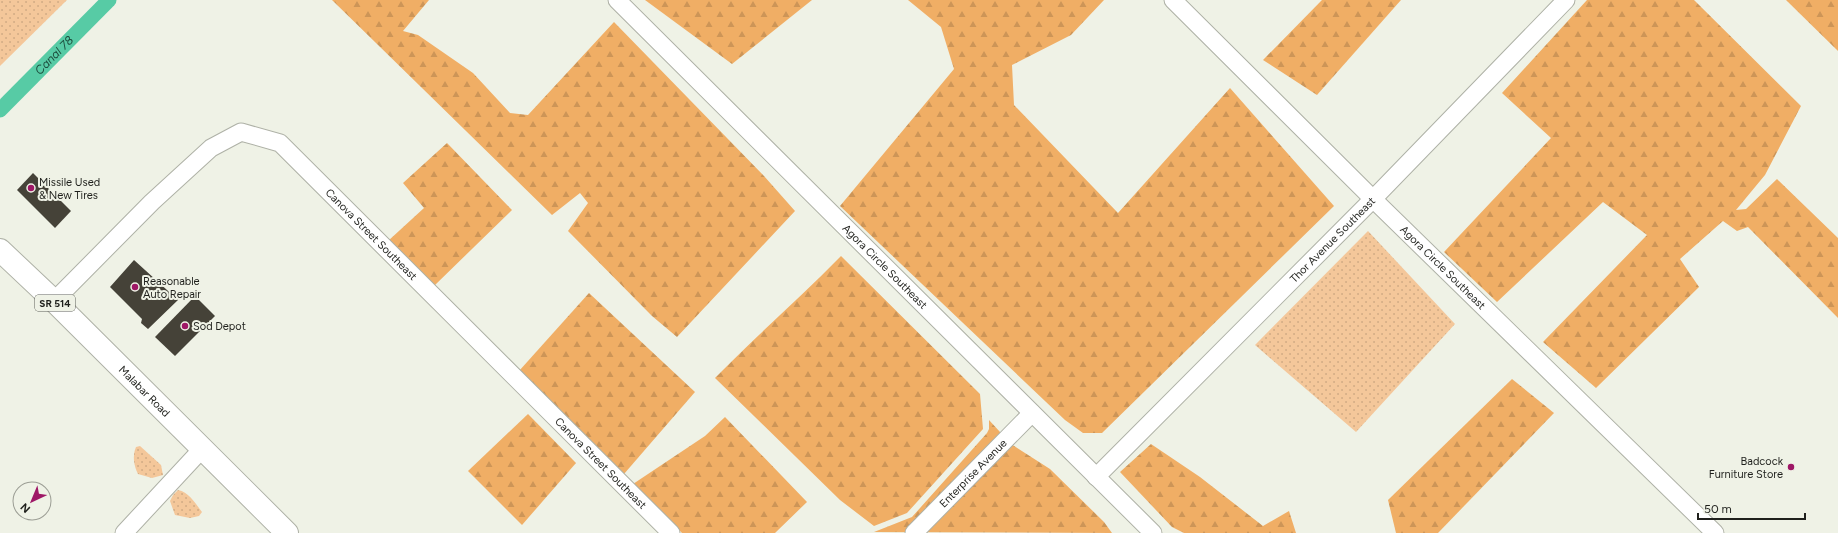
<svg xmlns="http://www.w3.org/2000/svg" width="1838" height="533" viewBox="0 0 1838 533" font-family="Figtree,sans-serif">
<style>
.grass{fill:url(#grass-dots)}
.forest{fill:url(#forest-firs)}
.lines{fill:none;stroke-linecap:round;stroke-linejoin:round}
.canal{stroke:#57cba5;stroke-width:15}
.building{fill:#454238}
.minor-casing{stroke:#aeb1a6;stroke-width:19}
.primary-casing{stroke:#aeb1a6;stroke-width:24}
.minor{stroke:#fff;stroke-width:17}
.primary{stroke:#fff;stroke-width:22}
.poi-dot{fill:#9e1766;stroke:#eff2e6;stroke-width:1.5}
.labels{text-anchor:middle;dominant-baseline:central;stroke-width:4;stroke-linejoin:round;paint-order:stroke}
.shield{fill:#eff2e6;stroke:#5d5f59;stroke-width:1}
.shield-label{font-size:10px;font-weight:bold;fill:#1f201c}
.poi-label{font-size:11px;fill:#1f201c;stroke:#eff2e6;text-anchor:start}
.street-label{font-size:11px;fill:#1f201c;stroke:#eff2e6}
.water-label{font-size:12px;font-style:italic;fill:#1e4f3f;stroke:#eff2e6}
</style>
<defs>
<pattern id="grass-dots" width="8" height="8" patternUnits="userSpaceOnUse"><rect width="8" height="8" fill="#f4c79a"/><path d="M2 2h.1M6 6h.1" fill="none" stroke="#d1ab84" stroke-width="1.8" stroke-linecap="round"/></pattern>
<pattern id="forest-firs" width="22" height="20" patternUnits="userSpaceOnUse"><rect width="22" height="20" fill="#f0ae65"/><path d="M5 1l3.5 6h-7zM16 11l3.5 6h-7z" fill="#cd9557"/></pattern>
</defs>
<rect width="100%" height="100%" fill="#eff2e6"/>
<g class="grass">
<path d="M 0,0 L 67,0 L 0,66 Z"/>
<path d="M 1368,231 L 1455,324 L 1356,432 L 1255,345 Z"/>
<path d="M 140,446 L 161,465 L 163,475 L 152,478 L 138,474 C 134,466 132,456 136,447 Z"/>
<path d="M 178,490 C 189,492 195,503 202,512 L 199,516 L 190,518 L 175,515 L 170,501 L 173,495 Z"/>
</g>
<g class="forest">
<path d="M 332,0 L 429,0 L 403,31 L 418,35 L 473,73 L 510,113 L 528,115 L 614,22 L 764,176 L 795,211 L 677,337 L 652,316 L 568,231 L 588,203 L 580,193 L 552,215 Z"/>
<path d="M 645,0 L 812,0 L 732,64 Z"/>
<path d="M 908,0 L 1104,0 L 1071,35 L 1012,65 L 1014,105 L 1118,213 L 1230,88 L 1334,206 L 1102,433 L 1083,433 L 1065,420 L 840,206 L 954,69 L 941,27 Z"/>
<path d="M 1322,0 L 1401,0 L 1317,95 L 1263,60 Z"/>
<path d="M 1587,0 L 1694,0 L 1801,106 L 1765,175 L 1736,210 L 1746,209 L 1777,179 L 1838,238 L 1838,318 L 1748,227 L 1737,231 L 1723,221 L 1680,259 L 1699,287 L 1596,388 L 1543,342 L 1647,235 L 1603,202 L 1497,302 L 1444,252 L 1551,138 L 1502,93 Z"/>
<path d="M 1786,0 L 1838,0 L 1838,51 Z"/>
<path d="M 447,143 L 512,210 L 434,286 L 388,241 L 424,208 L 403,183 Z"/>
<path d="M 841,256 L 980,394 L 983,429 L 907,513 L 874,526 L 840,500 L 715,378 C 756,336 800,298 841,256 Z"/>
<path d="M 589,293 L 695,392 L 624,474 L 519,371 Z"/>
<path d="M 1512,379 L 1554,413 L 1438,533 L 1396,533 L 1388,500 Z"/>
<path d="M 528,414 L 576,463 L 522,525 L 468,471 Z"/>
<path d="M 725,417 L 807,502 L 775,533 L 682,533 L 633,484 L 705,436 Z"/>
<path d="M 989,420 L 1011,444 L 1050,469 L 1104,522 L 1112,533 L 874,532 L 912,517 L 987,433 L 989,429 Z"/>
<path d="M 1151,444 L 1200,477 L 1263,526 L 1289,511 L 1296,533 L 1184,533 L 1172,527 L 1120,472 Z"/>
</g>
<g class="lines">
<path class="canal" id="s1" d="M 0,110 L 109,0"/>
</g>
<g class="building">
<path d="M 33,173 L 71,211 L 55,228 L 17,190 Z"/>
<path d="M 134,260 L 178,300 L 148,329 L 141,323 L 142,319 L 110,287 Z"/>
<path d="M 195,296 L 215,316 L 175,356 L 155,337 Z"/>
</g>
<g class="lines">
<g class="minor-casing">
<g id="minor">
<path id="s2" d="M 617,0 L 1153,533"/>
<path id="s3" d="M 1173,0 L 1373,199 L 1715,533"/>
<path id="s4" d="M 54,301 L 152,202 L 211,148 L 241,132 L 280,143 L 671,533"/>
<path id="s5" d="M 1096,477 L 1373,199 L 1566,0"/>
<path d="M 124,533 L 202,449"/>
<path id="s6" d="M 914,533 L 1032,413"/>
</g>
</g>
<g class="primary-casing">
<g id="primary">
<path id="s7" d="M 0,250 L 54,301 L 287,533"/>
</g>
</g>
<use href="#minor" class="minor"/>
<use href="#primary" class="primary"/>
</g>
<g class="poi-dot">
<circle cx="31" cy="188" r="4"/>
<circle cx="135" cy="287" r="4"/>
<circle cx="185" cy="326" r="4"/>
<circle cx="1791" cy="467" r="4"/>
</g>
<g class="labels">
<rect class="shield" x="35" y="295" width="40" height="16" rx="3"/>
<g class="shield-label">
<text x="55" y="303">SR 514</text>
</g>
<g class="poi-label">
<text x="39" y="182">Missile Used<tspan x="39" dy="13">&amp; New Tires</tspan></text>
<text x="143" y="281">Reasonable<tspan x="143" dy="13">Auto Repair</tspan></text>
<text x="193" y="326">Sod Depot</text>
<text x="1783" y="461" text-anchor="end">Badcock<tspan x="1783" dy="13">Furniture Store</tspan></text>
</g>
<g class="street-label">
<text stroke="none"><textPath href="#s4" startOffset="423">Canova Street Southeast</textPath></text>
<text stroke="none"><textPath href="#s5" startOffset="335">Thor Avenue Southeast</textPath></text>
<text stroke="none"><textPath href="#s2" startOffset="378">Agora Circle Southeast</textPath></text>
<text stroke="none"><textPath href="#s3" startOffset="380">Agora Circle Southeast</textPath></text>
<text stroke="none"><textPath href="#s7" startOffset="202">Malabar Road</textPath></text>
<text stroke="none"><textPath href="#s4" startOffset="747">Canova Street Southeast</textPath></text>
<text stroke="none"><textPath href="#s6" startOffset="84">Enterprise Avenue</textPath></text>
</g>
<g class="water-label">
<text stroke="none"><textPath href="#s1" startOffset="77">Canal 78</textPath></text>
</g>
</g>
<g transform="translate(32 501) rotate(224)"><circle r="19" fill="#eff2e6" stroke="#9c9e95"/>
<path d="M0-3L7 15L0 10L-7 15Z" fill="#9e1766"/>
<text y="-6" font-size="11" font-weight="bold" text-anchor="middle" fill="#1f201c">N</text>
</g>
<path d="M1698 513v6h107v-6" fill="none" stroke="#1f201c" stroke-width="2"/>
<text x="1704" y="513" font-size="12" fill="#1f201c" stroke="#eff2e6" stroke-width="3" paint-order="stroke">50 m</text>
</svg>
